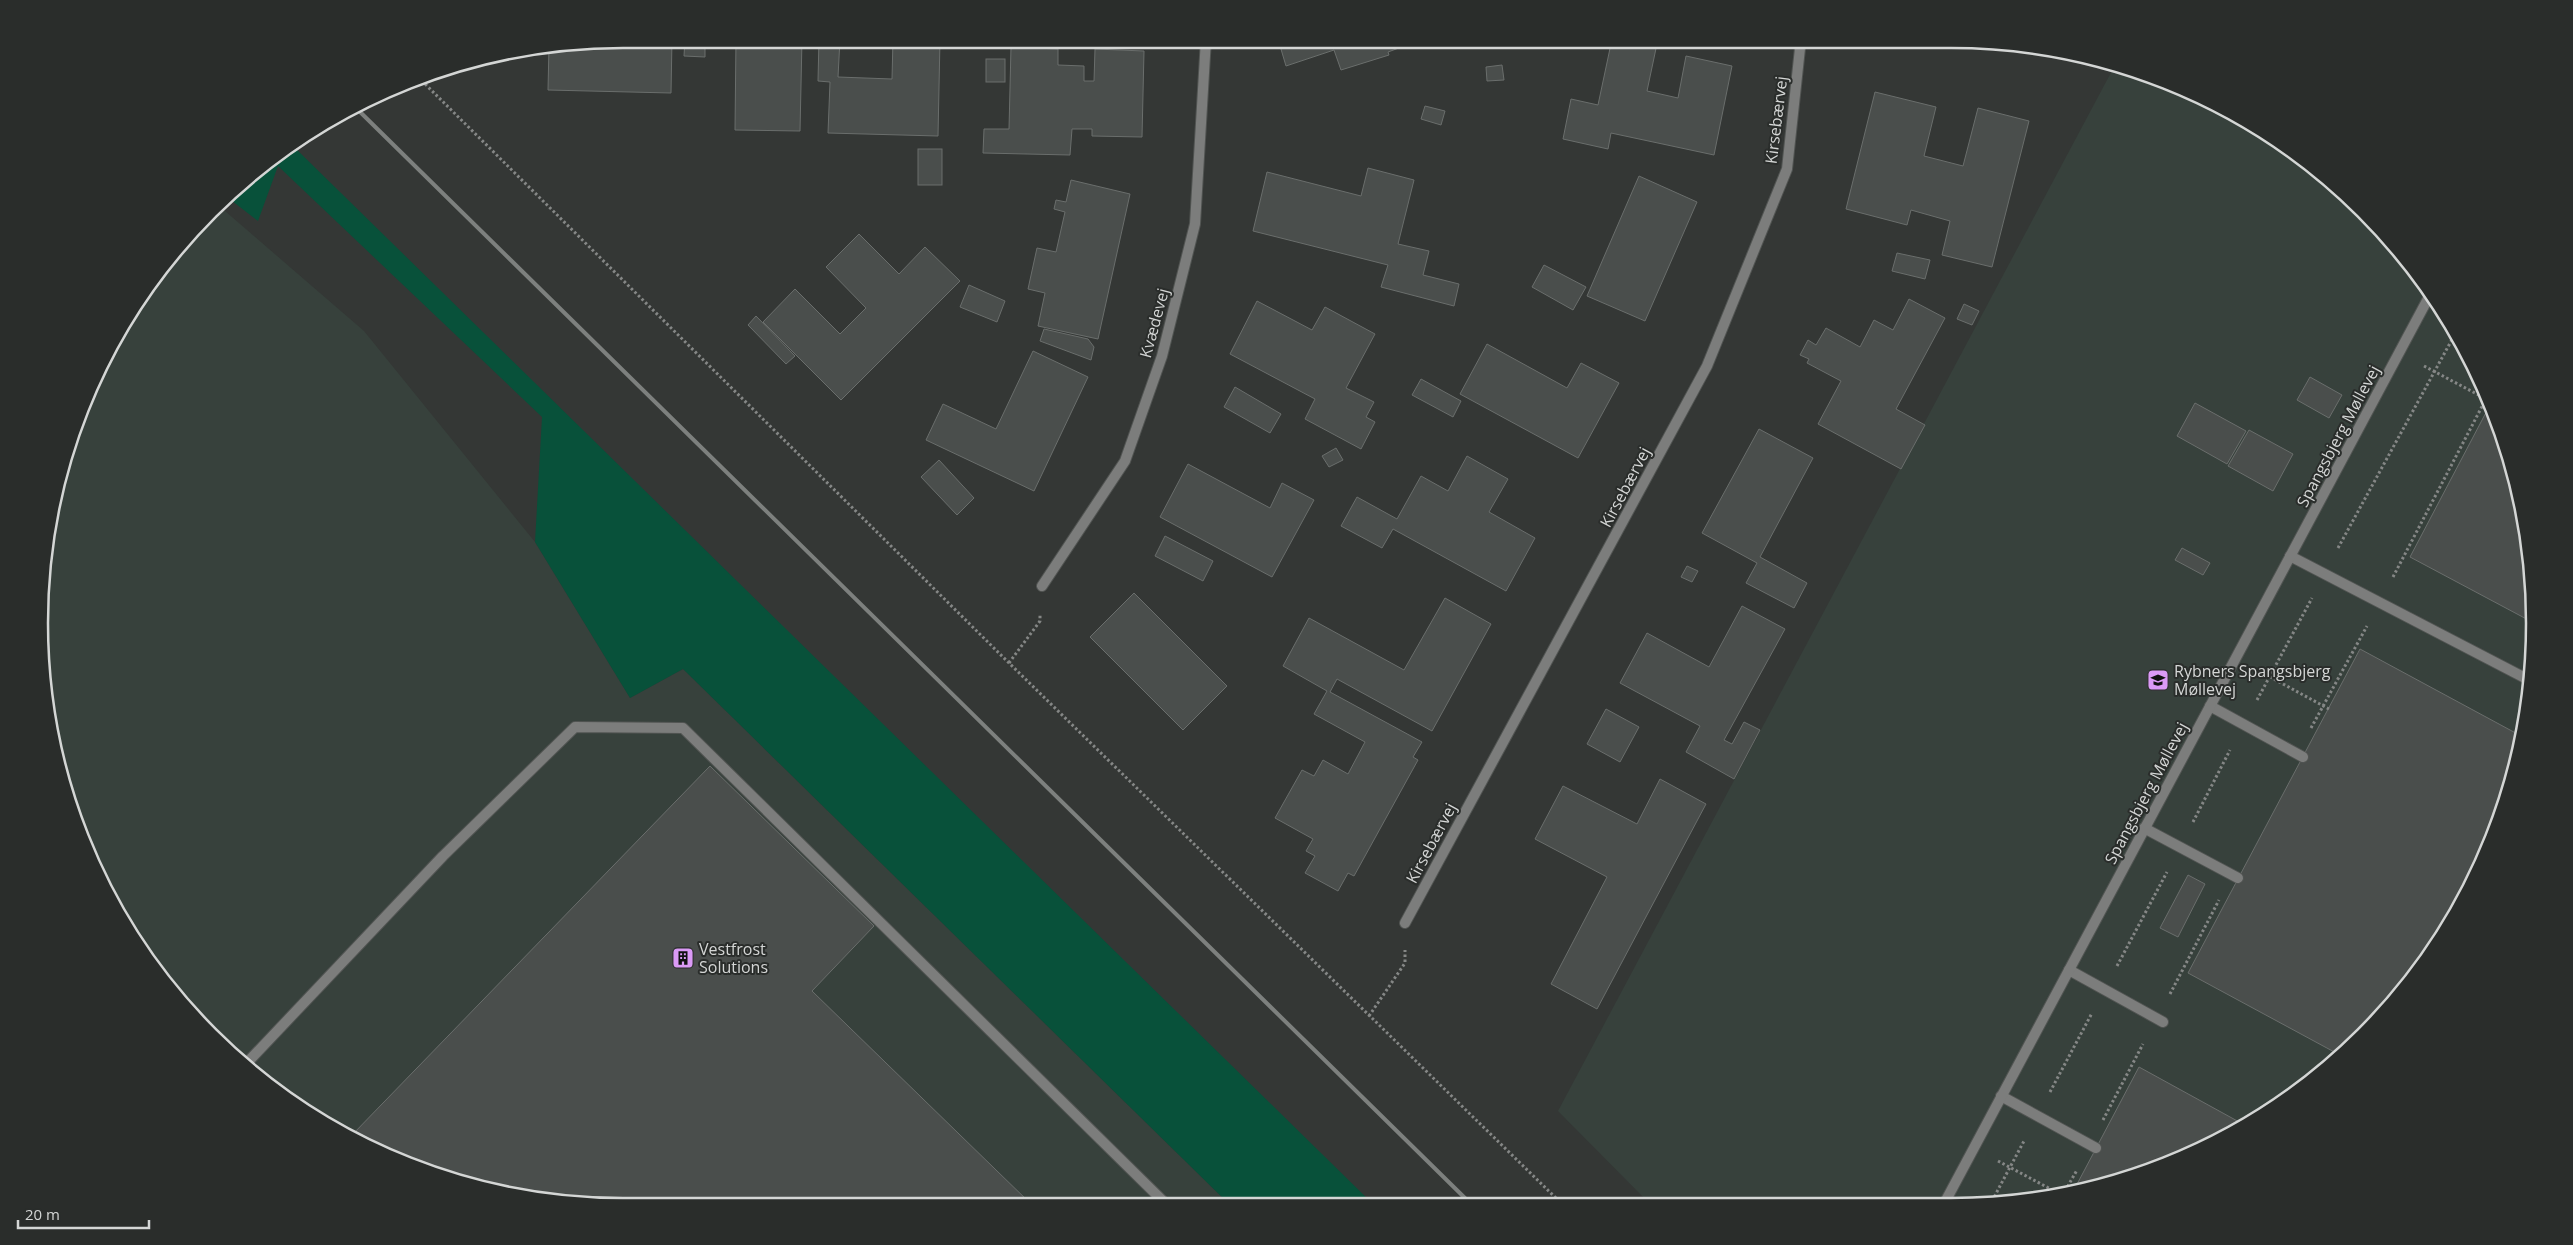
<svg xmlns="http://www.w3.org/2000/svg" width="2573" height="1245" viewBox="0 0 2573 1245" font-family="'Open Sans',sans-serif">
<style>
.built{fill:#37413c}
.green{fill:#08513a}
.building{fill:#4a4e4c;stroke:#6a6e6c}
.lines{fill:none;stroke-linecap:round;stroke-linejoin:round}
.lane-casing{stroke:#515452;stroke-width:12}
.street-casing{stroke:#515452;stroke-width:12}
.path{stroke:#858786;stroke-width:3;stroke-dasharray:2.5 2.5;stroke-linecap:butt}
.lane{stroke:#7c7d7c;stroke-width:10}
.street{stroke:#7c7d7c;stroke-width:10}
.rail{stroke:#7d807e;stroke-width:4}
.labels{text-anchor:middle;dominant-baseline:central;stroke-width:4;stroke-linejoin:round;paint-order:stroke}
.street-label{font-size:16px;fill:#d4d6d5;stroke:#2a2d2b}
.poi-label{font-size:16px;fill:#d4d6d5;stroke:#2a2d2b;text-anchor:start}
.rim{fill:none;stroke:#d4d6d5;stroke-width:2.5}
</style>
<rect width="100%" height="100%" fill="#343735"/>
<g class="built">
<path d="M 2115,65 L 2174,83 L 2275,137 L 2363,210 L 2436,298 L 2490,399 L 2523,509 L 2534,623 L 2523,737 L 2490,846 L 2414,978 L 2306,1085 L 2174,1162 L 2027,1201 L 1649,1203 L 1558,1111 Z"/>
<path d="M 218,205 L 364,331 L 535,542 L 630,698 L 683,669 L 1229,1204 L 622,1206 L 508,1195 L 399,1162 L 298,1108 L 237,1061 L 159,978 L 99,881 L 70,810 L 44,699 L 39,622 L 50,508 L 83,399 L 117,330 L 184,237 Z"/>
</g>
<path class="green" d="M 291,144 L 1373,1204 L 1229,1204 L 683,669 L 630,698 L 535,542 L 542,417 L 278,166 L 258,221 L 227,197 L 267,160 Z"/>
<g class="building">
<path d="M 622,39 L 672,39 L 671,93 L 548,90 L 549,46 Z"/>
<path d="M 685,39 L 705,39 L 705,57 L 684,56 Z"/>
<path d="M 736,39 L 802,39 L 800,131 L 735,130 Z"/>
<path d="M 819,39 L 840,39 L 838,77 L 892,79 L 893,39 L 940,39 L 938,136 L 828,133 L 830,82 L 818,81 Z"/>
<path d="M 1278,39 L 1405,39 L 1407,45 L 1388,52 L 1389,55 L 1341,70 L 1334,50 L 1286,66 Z"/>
<path d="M 1612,39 L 1658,39 L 1647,91 L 1678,98 L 1686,56 L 1732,66 L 1714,155 L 1611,133 L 1608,149 L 1563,139 L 1571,99 L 1598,105 Z"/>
<path d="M 2013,45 L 2057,49 L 2056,56 Z"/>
<path d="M 1011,47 L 1058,49 L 1058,65 L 1084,66 L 1084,81 L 1094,81 L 1095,49 L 1144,51 L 1142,137 L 1092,136 L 1092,129 L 1072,129 L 1070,155 L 983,153 L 984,129 L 1009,129 Z"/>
<path d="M 507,50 L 507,56 L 488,56 Z"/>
<rect x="986" y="59" width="19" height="23"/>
<path d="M 1502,65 L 1504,80 L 1487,81 L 1486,67 Z"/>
<path d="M 1875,92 L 1936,107 L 1924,156 L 1963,166 L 1978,108 L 2029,121 L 1992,267 L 1942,255 L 1950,221 L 1911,210 L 1907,225 L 1846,209 Z"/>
<path d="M 1425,106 L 1445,111 L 1441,125 L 1421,119 Z"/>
<rect x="918" y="149" width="24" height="36"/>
<path d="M 1368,168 L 1414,180 L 1398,244 L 1429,251 L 1423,275 L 1459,284 L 1454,306 L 1381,287 L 1388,265 L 1253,231 L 1267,172 L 1361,196 Z"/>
<path d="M 1639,176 L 1697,202 L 1645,321 L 1587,296 Z"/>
<path d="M 1071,180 L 1130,194 L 1098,339 L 1038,326 L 1045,293 L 1028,289 L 1037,248 L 1056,252 L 1065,212 L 1054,209 L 1056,200 L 1066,202 Z"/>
<path d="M 859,234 L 899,274 L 925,247 L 960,281 L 841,400 L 763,322 L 795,289 L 840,334 L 866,308 L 826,267 Z"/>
<path d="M 1897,253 L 1930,260 L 1925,279 L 1892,271 Z"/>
<path d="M 1544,265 L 1586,287 L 1573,310 L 1532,287 Z"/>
<path d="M 969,285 L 1005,301 L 997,322 L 960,307 Z"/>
<path d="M 1909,299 L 1945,318 L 1896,409 L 1925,425 L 1901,469 L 1818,424 L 1841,381 L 1807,363 L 1809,359 L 1800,355 L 1808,340 L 1816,345 L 1826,328 L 1860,347 L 1874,320 L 1893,330 Z"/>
<path d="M 1257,301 L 1312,330 L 1325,307 L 1375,334 L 1346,388 L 1374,402 L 1366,417 L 1375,422 L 1361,449 L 1305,419 L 1315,399 L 1230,354 Z"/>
<path d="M 1964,304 L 1979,311 L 1972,325 L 1957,319 Z"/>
<path d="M 756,316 L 795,356 L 786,364 L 748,325 Z"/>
<path d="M 1044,329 L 1088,339 L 1094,347 L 1091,360 L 1040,341 Z"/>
<path d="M 1487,344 L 1567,388 L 1581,363 L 1619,383 L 1578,458 L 1460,394 Z"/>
<path d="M 1033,351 L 1088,377 L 1034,491 L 926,440 L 943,404 L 996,429 Z"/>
<path d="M 2310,377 L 2342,395 L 2329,418 L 2297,400 Z"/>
<path d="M 1421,379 L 1461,401 L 1453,417 L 1412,395 Z"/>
<path d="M 1235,387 L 1281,414 L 1270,433 L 1224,407 Z"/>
<path d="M 2195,403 L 2246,431 L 2227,464 L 2177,436 Z"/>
<path d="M 2491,403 L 2523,509 L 2534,623 L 2410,557 Z"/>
<path d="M 1759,429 L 1813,458 L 1760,557 L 1807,583 L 1794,608 L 1746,583 L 1757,563 L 1702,533 Z"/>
<path d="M 2249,430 L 2293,454 L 2273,491 L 2228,466 Z"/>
<path d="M 1336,448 L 1343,460 L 1329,467 L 1322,456 Z"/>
<path d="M 1467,456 L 1508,479 L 1489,512 L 1535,538 L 1506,591 L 1393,529 L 1382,548 L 1341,526 L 1357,497 L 1397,519 L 1421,476 L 1448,491 Z"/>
<path d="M 939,460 L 974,498 L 957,515 L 921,477 Z"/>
<path d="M 1188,464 L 1270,508 L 1282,483 L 1314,500 L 1272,577 L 1160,517 Z"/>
<path d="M 1165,536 L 1213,561 L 1203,581 L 1155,556 Z"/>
<path d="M 2182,548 L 2210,563 L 2203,575 L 2175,560 Z"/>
<path d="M 1687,566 L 1698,571 L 1692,582 L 1681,577 Z"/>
<path d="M 1134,593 L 1227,686 L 1183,730 L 1090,637 Z"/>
<path d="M 1445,598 L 1491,624 L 1432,731 L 1337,679 L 1330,692 L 1422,742 L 1413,757 L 1418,760 L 1354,876 L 1348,873 L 1338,891 L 1305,873 L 1315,856 L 1306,851 L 1313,839 L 1275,818 L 1302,770 L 1314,776 L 1323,760 L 1348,774 L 1365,742 L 1314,714 L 1327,691 L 1283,666 L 1309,618 L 1404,670 Z"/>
<path d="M 1742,606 L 1785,629 L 1724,740 L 1732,744 L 1744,722 L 1760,730 L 1734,779 L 1686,752 L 1700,726 L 1620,683 L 1647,633 L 1709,667 Z"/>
<path d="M 2360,649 L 2523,737 L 2490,846 L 2414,978 L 2338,1054 L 2188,973 Z"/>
<path d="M 1606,709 L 1639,727 L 1620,762 L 1587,744 Z"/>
<path d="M 710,766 L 874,926 L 812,991 L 1032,1205 L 622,1206 L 508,1195 L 399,1162 L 351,1136 Z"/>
<path d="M 1660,779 L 1706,804 L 1597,1009 L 1551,984 L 1607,877 L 1535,839 L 1563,786 L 1637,824 Z"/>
<path d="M 2188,875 L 2205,884 L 2178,937 L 2160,928 Z"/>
<path d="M 2139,1067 L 2241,1123 L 2174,1162 L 2075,1188 Z"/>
</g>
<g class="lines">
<g class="lane-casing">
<g id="lane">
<path d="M 2290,556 L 2529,680"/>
<path d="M 2210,706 L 2303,757"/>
<path d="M 2144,828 L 2238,878"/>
<path d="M 2069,970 L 2163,1022"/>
<path d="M 244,1066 L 443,856 L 575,727 L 683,728 L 1166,1204"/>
<path d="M 2001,1096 L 2096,1148"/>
</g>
</g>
<g class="street-casing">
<g id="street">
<path d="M 1042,586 L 1125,461 L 1162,356 L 1195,224 L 1206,39"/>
<path d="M 1405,923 L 1707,366 L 1787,169 L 1801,39"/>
<path d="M 1945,1202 L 2431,293"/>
</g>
</g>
<g class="path">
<path d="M 418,77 L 1009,663 L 1561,1203"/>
<path d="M 2424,366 L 2490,401"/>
<path d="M 2338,548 L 2455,334"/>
<path d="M 2393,577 L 2488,395"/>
<path d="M 1009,663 L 1040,621 L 1040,614"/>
<path d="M 2261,672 L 2329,709"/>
<path d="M 2257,700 L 2312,598"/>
<path d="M 2311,728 L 2367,626"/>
<path d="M 2193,822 L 2230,750"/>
<path d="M 2117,966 L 2167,872"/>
<path d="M 2170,994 L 2219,900"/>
<path d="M 1369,1016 L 1405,963 L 1405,950"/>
<path d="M 2050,1092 L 2092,1013"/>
<path d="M 2103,1120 L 2143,1044"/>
<path d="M 1998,1161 L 2058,1193"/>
<path d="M 2065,1191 L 2077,1170"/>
<path d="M 1992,1201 L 2024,1141"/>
</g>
<use href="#lane" class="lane"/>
<use href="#street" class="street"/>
<path class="rail" d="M 354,106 L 1470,1203"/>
</g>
<defs>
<g id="school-square" transform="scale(1.125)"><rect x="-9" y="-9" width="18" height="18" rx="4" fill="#db9af6" stroke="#2a2d2b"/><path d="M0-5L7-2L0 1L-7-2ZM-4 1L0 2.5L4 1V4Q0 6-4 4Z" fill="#111"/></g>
<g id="building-square" transform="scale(1.125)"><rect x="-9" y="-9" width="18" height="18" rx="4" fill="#db9af6" stroke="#2a2d2b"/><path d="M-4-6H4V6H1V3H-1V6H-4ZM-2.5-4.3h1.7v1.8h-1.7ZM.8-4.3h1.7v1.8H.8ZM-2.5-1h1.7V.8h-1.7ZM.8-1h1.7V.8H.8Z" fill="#111"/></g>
</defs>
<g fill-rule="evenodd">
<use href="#school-square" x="2158" y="680"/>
<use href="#building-square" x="683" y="958"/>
</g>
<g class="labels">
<g class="street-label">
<text transform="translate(1776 120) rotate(-83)">Kirsebærvej</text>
<text transform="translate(1154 323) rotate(-75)">Kvædevej</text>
<text transform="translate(2338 436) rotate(-62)">Spangsbjerg Møllevej</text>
<text transform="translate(1625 487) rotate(-62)">Kirsebærvej</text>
<text transform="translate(2146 793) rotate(-62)">Spangsbjerg Møllevej</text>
<text transform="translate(1431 843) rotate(-62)">Kirsebærvej</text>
</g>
<g class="poi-label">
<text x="2174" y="671">Rybners Spangsbjerg<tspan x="2174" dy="18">Møllevej</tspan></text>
<text x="699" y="949">Vestfrost<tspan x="699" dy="18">Solutions</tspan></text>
</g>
</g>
<path d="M0 0H2573V1245H0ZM623 48H1951A575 575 0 0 1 2526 623V623A575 575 0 0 1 1951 1198H623A575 575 0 0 1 48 623V623A575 575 0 0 1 623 48Z" fill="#2a2d2b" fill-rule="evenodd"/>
<path class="rim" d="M623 48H1951A575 575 0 0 1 2526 623V623A575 575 0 0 1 1951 1198H623A575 575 0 0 1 48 623V623A575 575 0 0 1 623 48Z"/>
<path d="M18 1220v8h131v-8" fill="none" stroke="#d4d6d5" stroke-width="2.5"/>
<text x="25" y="1220" font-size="15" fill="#d4d6d5" stroke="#2a2d2b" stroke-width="4" paint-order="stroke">20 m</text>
</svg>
